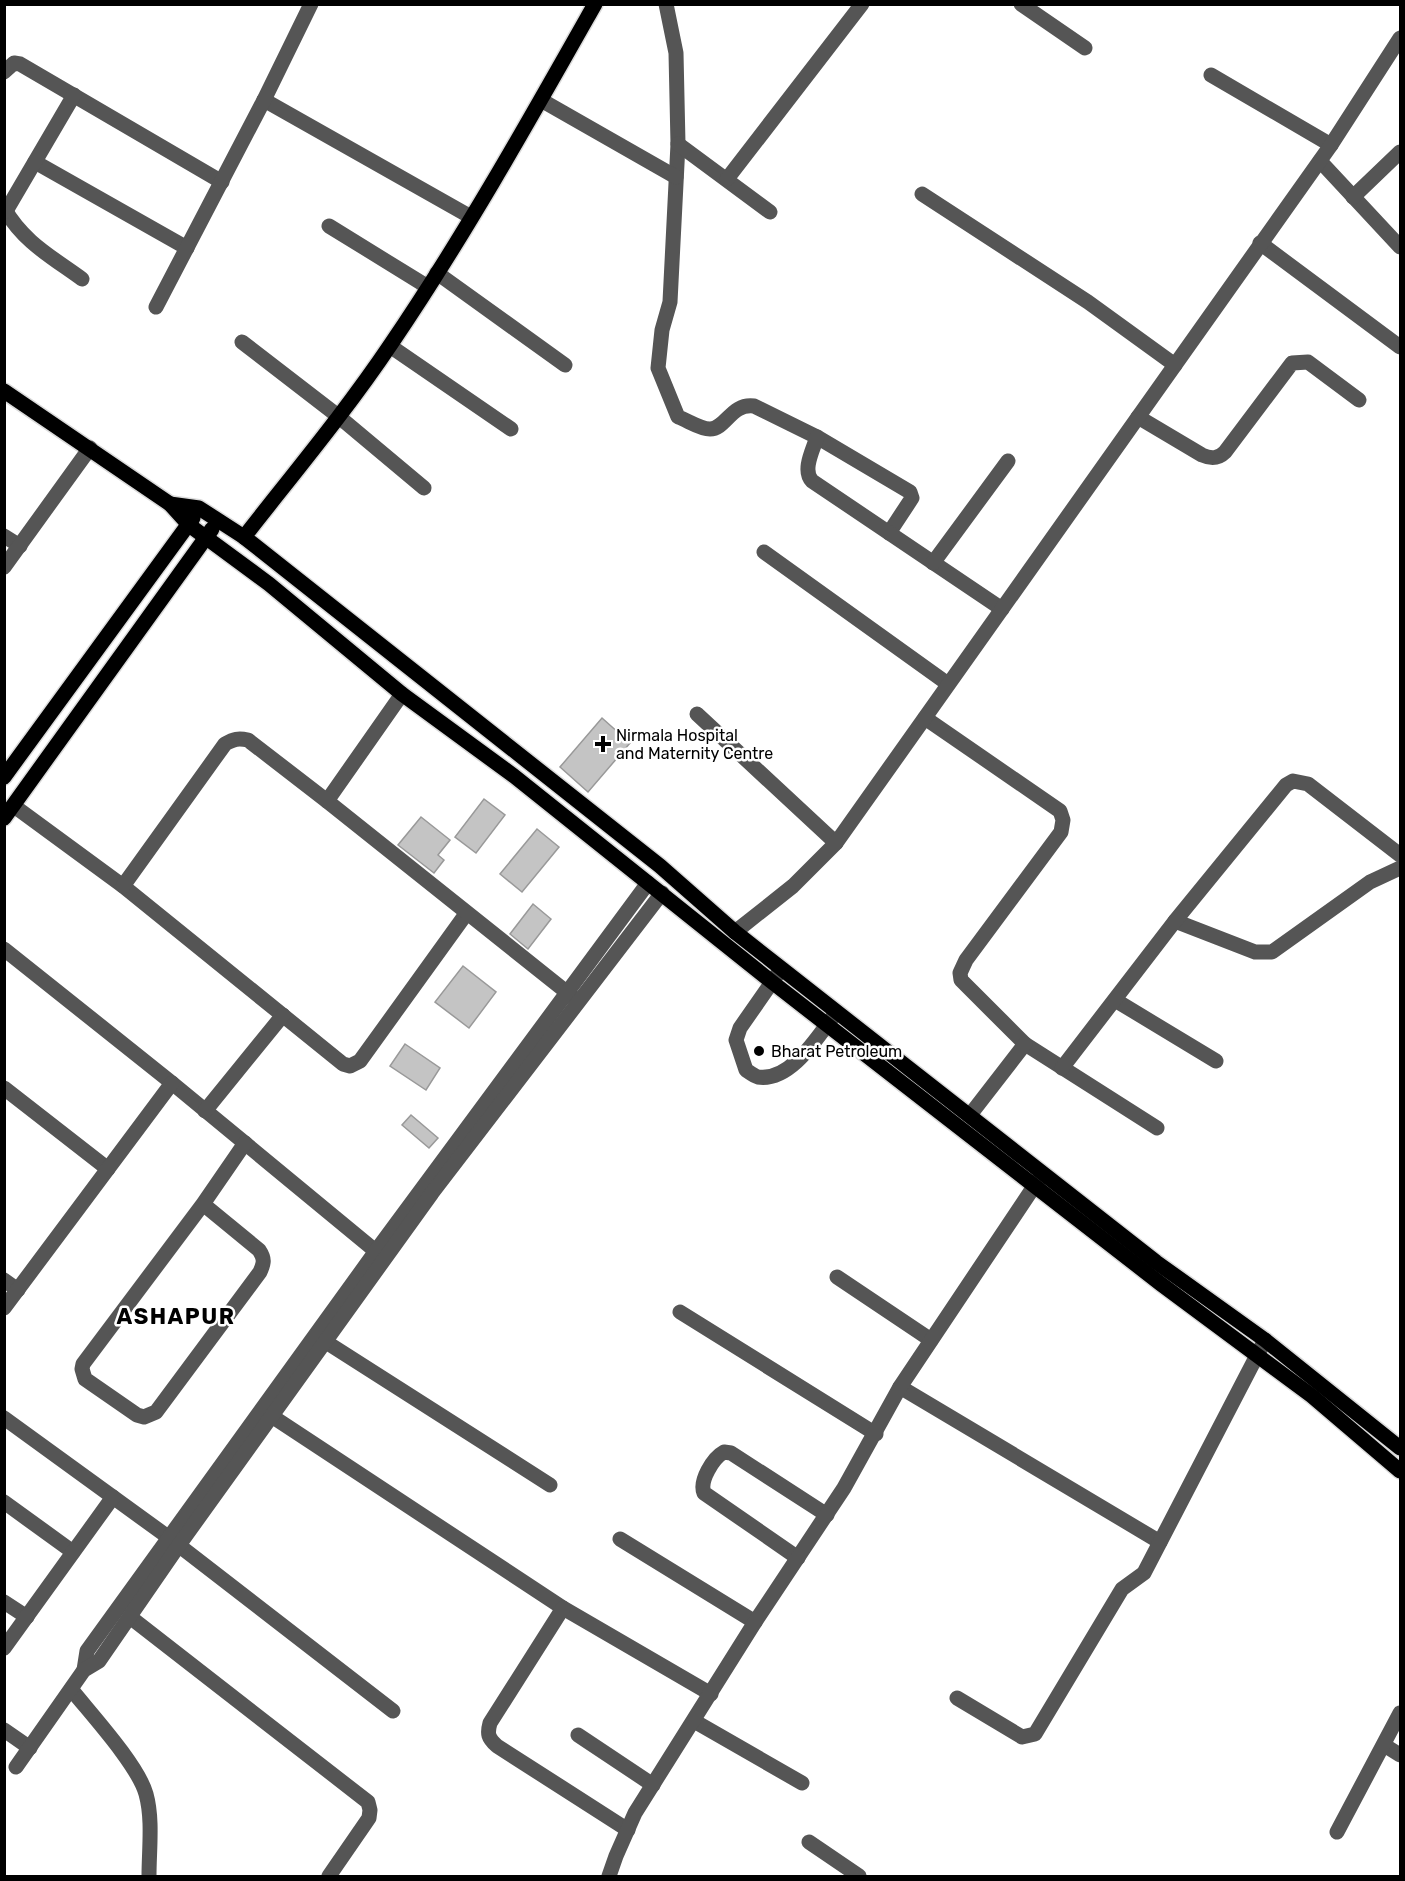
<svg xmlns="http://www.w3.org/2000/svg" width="1405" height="1881" viewBox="0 0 1405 1881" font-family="Rubik,sans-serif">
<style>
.building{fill:#c4c4c4;stroke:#999;stroke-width:1.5}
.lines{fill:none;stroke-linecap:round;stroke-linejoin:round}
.major-casing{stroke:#dbdbdb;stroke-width:18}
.minor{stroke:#555;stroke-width:15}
.major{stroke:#000;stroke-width:15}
.poi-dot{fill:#000;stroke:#fff;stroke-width:2}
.labels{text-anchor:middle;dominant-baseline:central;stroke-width:5;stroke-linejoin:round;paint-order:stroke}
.poi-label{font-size:16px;fill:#000;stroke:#fff;text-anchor:start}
.district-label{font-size:22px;font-weight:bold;letter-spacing:1.5px;fill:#000;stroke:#fff}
</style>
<rect width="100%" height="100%" fill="#fff"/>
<g class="building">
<path d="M 602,718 L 630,743 L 588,792 L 560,767 Z"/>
<path d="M 484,799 L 505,815 L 476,853 L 455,837 Z"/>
<path d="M 421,817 L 450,840 L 438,855 L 444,860 L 434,873 L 398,845 Z"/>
<path d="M 537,829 L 559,847 L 522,892 L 500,874 Z"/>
<path d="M 533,904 L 551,919 L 528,949 L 510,934 Z"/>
<path d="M 463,966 L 496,992 L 469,1028 L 435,1002 Z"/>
<path d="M 405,1044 L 440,1068 L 426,1090 L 390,1066 Z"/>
<path d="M 411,1115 L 438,1138 L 429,1148 L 402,1125 Z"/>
</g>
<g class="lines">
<g class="major-casing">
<g id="major">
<path d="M 4,391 L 170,504 L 189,525 L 269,584 L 402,694 L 514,776 L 772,982 L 1161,1284 L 1312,1396 L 1400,1471"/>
<path d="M 170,504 L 199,508 L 244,537 L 660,866 L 735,932 L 782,969 L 1156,1262 L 1265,1340 L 1400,1448"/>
<path d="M 244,537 C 294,473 346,411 391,344 C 465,235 530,119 595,4"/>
<path d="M 4,777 L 193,518"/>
<path d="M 4,818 L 212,529"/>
</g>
</g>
<g class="minor">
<path d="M 666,4 L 676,53 L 678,144 L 670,302 L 662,330 L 658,368 L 678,417 C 687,420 700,429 710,429 C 726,429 731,403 754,406 L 817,437 L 910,492 L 912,498 L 889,533"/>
<path d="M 1021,4 L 1085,48"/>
<path d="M 4,72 L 14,63 L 20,64 L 222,182"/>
<path d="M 1211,75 L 1331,145"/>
<path d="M 264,100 L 471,217"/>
<path d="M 541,100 L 676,177"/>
<path d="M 678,144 L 770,212"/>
<path d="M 1320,161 L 1400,247"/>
<path d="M 35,162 L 187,248"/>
<path d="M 727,179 L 862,4"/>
<path d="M 922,194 L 1088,302 L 1175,365"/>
<path d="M 1353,197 L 1400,152"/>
<path d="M 4,208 C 23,242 52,257 82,279"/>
<path d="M 6,211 L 74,95"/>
<path d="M 329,226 L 428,287"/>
<path d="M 1260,243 L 1400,347"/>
<path d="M 437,273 L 565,365"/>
<path d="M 156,307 L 264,100 L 311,4"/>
<path d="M 242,342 L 338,416 L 424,488"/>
<path d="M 390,346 L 511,429"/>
<path d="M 1138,417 L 1202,455 C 1211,459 1218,459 1225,452 L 1292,363 L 1308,362 L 1359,400"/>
<path d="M 817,437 C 813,450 802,470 812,481 L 1002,609"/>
<path d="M 4,536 L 20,546"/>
<path d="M 764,552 L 948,684"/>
<path d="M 933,563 L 1008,461"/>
<path d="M 4,567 L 90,448"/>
<path d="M 697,714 L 836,843"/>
<path d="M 925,718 L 1060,811 L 1063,820 L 1061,832 L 966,960 L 960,973 L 961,980 L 1025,1044 L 1157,1128"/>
<path d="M 327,801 L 402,694"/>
<path d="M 14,806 L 123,886 L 343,1064 L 350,1066 L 360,1061 L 466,914"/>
<path d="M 123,886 L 225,744 C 234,739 238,738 248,740 L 327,801 L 574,998"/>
<path d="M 1175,921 L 1255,952 L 1272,952 L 1370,882 L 1400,868"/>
<path d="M 735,932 L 793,886 L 836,843 L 1331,145 L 1400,38"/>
<path d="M 4,949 L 172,1083 L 384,1258"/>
<path d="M 779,972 L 740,1028 L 736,1040 L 746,1070 C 749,1072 754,1076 758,1077 C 791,1082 818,1036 835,1014"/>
<path d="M 1115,1000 L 1216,1061"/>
<path d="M 1062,1068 L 1175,921 L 1286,785 L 1293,781 L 1308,784 L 1400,855"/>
<path d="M 4,1088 L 108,1169"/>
<path d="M 205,1111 L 283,1015"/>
<path d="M 970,1115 L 1025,1044"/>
<path d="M 203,1204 L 259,1250 C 265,1259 264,1263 260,1272 L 156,1412 L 144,1417 L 137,1415 L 85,1379 L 82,1369 L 83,1364 L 203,1204 L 245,1143"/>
<path d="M 837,1277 L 931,1340"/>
<path d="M 4,1280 L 18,1290"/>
<path d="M 4,1308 L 172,1083"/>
<path d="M 680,1312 L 876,1434"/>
<path d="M 326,1342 L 550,1485"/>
<path d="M 900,1387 L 1160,1542"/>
<path d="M 264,1411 L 563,1608 L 711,1694"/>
<path d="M 4,1418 L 168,1537 L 393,1711"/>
<path d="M 4,1502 L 73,1552"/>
<path d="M 620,1539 L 755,1622"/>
<path d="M 798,1558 L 704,1493 C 699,1481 713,1458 724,1452 L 731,1453 L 827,1515"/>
<path d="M 4,1602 L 27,1617"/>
<path d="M 563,1608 L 490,1723 C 487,1734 488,1738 497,1746 L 628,1830"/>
<path d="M 130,1617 L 368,1802 L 370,1810 L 369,1818 L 329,1876"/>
<path d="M 4,1648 L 113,1497"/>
<path d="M 84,1670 L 87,1651 L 376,1251 L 648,883"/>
<path d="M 71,1689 C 91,1714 138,1765 146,1794 C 153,1819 149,1850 149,1876"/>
<path d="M 957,1698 L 1022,1737 L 1035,1734 L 1122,1589 L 1144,1573 L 1265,1340"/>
<path d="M 694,1721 L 802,1783"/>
<path d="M 4,1730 L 30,1748"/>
<path d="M 578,1735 L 653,1785"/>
<path d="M 1384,1745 L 1400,1755"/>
<path d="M 16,1767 L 84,1670 L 99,1661 L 179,1545 L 432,1193 L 662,893"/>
<path d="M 1337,1832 L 1400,1713"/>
<path d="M 809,1842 L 859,1876"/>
<path d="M 609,1876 L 616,1856 L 635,1813 L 755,1622 L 844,1488 L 900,1387 L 1041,1176"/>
</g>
<use href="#major" class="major"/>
</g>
<g class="poi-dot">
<path d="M600 735h6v6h6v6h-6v6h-6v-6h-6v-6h6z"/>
<circle cx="759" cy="1051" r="6"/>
</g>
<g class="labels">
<g class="poi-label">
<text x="616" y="735">Nirmala Hospital<tspan x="616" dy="18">and Maternity Centre</tspan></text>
<text x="771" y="1051">Bharat Petroleum</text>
</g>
<g class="district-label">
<text x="176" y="1316">ASHAPUR</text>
</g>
</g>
<rect width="1405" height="1881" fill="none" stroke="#000000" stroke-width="12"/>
</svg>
